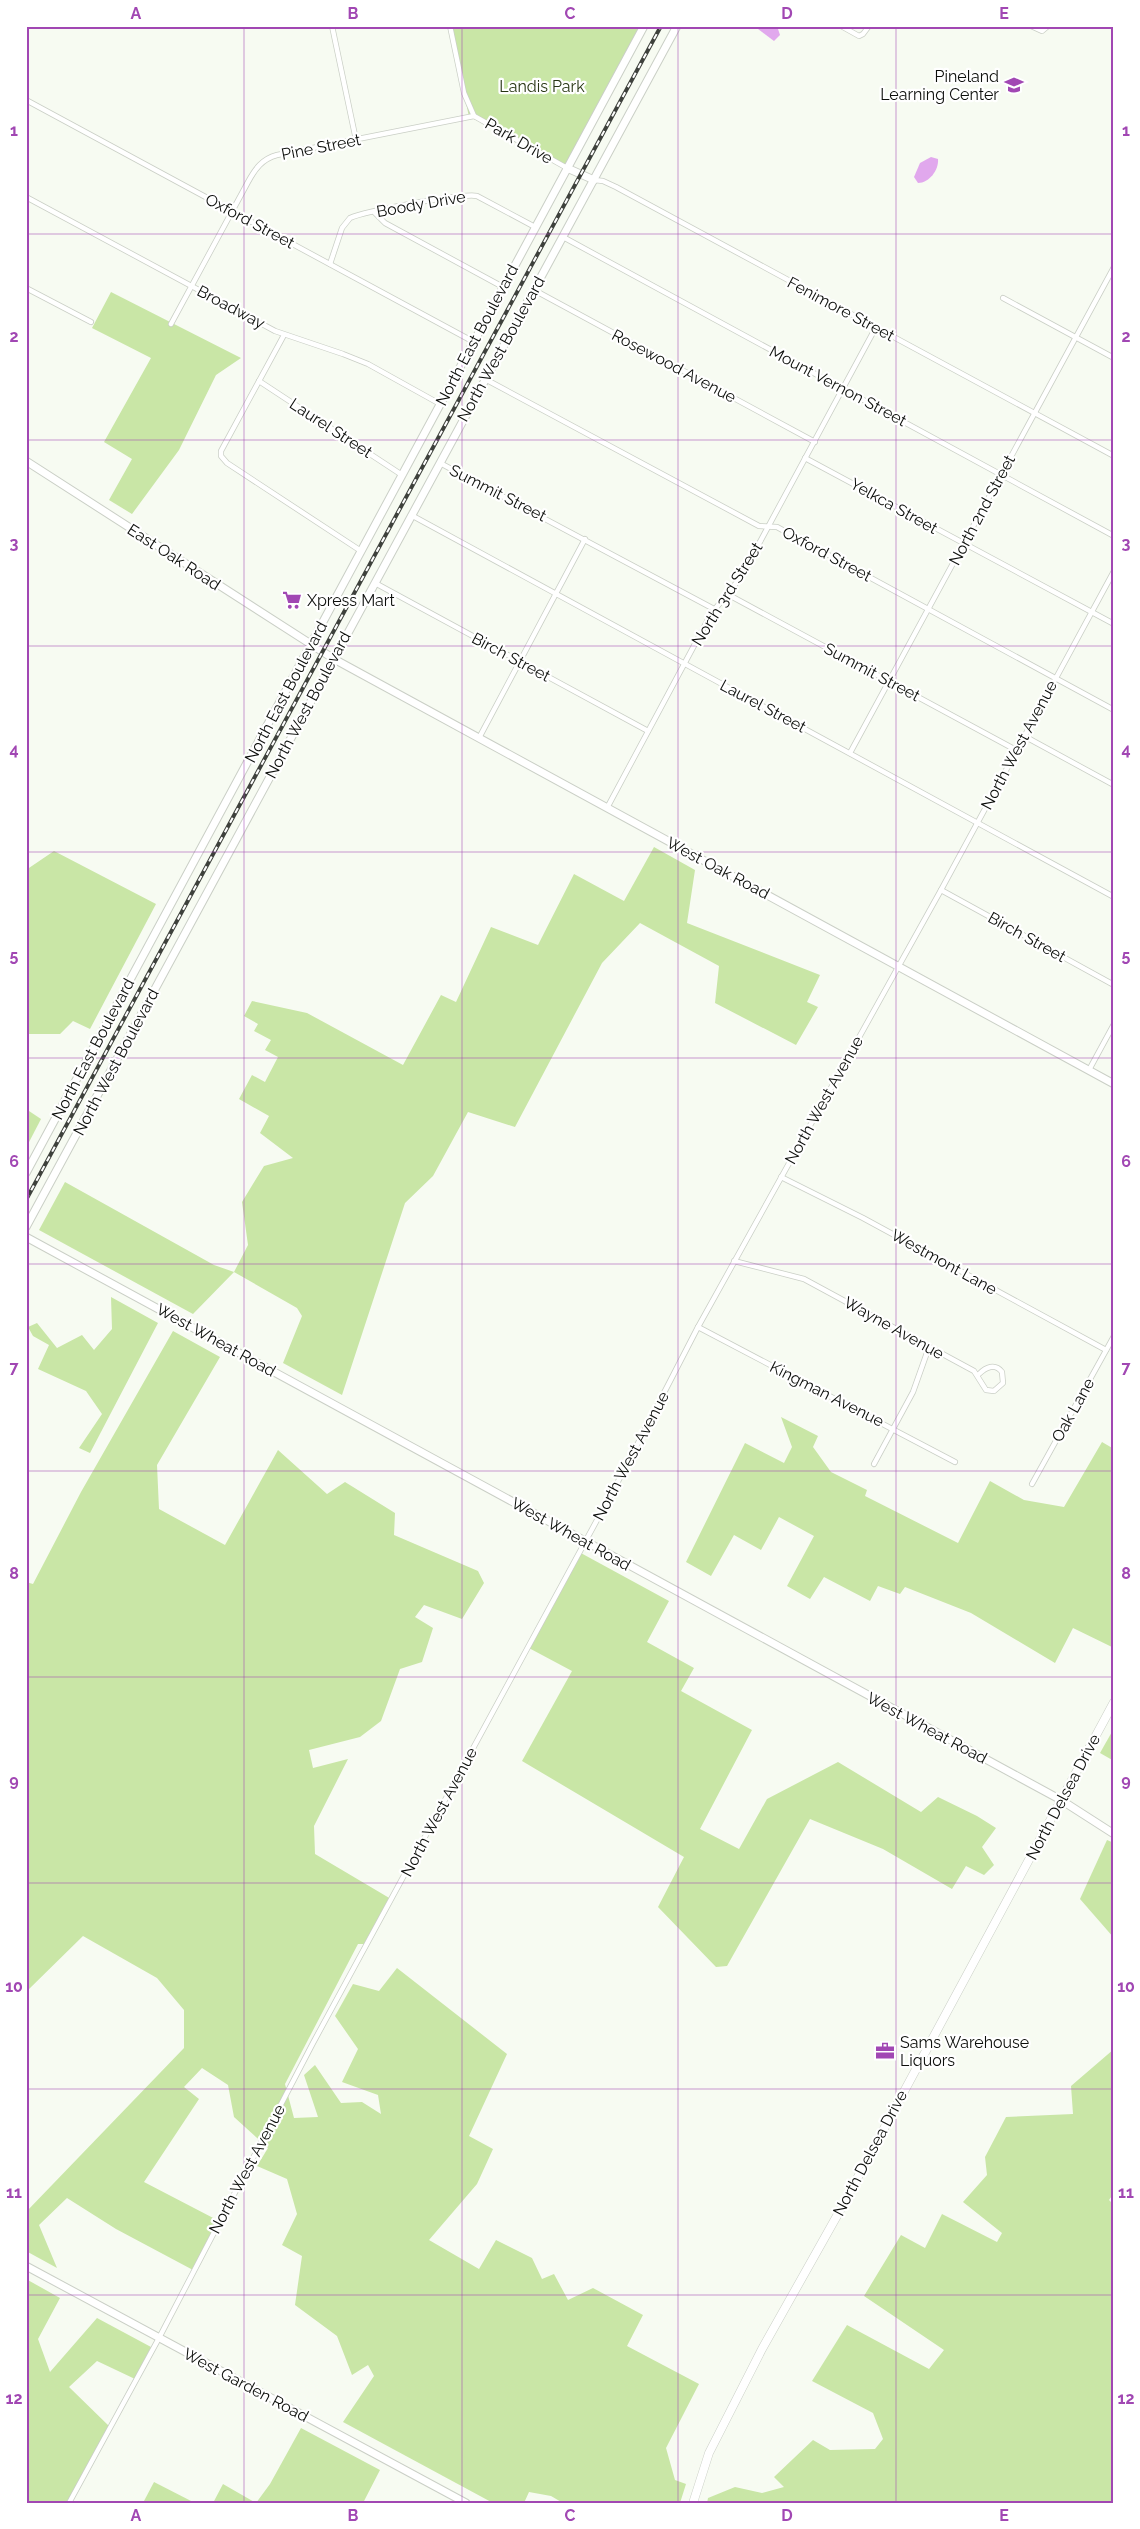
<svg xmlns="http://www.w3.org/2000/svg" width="1140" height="2529" viewBox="0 0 1140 2529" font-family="Raleway,sans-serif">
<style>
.green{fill:#c9e6a6}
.water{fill:#e1a8ed}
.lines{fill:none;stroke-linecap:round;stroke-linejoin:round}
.street-casing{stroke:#cacfc6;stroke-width:6}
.secondary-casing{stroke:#cacfc6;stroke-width:9}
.primary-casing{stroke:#cacfc6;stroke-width:9}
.street{stroke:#fff;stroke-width:4.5}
.secondary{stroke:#fff;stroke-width:7}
.primary{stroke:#fff;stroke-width:8}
.rail-casing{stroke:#3e413c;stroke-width:4}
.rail{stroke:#fff;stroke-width:2;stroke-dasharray:5.5;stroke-linecap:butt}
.grid{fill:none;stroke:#a147b3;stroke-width:1;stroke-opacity:0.55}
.labels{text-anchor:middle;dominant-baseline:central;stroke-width:4.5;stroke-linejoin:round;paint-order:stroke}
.poi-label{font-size:16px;fill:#0c0e0b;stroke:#fff;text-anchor:start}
.park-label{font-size:16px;fill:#273513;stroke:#fff}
.street-label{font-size:16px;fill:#0c0e0b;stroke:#fff}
.neatline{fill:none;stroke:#a147b3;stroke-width:2}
.grid-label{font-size:16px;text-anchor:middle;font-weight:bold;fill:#a147b3}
</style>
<rect width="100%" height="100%" fill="#f7fbf2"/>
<g class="green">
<path d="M 450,26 L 644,26 L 567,168 L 497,129 L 469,117 Z"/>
<path d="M 111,292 L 241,358 L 216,375 L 179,450 L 132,514 L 109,500 L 132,459 L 104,442 L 151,358 L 92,328 Z"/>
<path d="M 654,847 L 695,870 L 687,923 L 820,975 L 807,1002 L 818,1007 L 796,1045 L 715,1003 L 719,966 L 640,923 L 602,963 L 515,1127 L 468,1112 L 433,1176 L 405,1203 L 342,1395 L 283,1363 L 302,1316 L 297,1308 L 234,1272 L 193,1314 L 39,1230 L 65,1182 L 214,1265 L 234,1272 L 248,1245 L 242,1202 L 264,1166 L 293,1158 L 260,1133 L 269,1116 L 239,1099 L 252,1075 L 265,1082 L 278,1057 L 265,1050 L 271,1040 L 254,1031 L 258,1024 L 244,1016 L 252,1001 L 307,1013 L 403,1065 L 441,995 L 456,1002 L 491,927 L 538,945 L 574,874 L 624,901 Z"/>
<path d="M 54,851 L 156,904 L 90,1029 L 73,1021 L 60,1034 L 26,1034 L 26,870 Z"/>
<path d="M 26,1109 L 41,1119 L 27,1146 L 26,1145 Z"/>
<path d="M 111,1297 L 158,1323 L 90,1453 L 79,1448 L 102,1414 L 86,1391 L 38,1369 L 49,1345 L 33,1336 L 28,1327 L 37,1323 L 57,1348 L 82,1335 L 94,1350 L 112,1329 Z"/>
<path d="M 173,1331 L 220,1357 L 157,1465 L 159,1509 L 225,1545 L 278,1450 L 327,1494 L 345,1482 L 395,1513 L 394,1535 L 478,1571 L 484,1583 L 462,1619 L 424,1605 L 415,1617 L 433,1628 L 422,1662 L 400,1669 L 381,1721 L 360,1737 L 309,1750 L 313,1768 L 348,1759 L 314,1826 L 315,1854 L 391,1899 L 367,1944 L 358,1944 L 285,2084 L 294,2118 L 318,2117 L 304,2075 L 315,2065 L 341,2103 L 362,2102 L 381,2114 L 378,2095 L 342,2082 L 358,2049 L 335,2016 L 353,1984 L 379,1991 L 397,1968 L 507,2054 L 469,2136 L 493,2149 L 477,2184 L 429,2240 L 479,2269 L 496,2240 L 532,2258 L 542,2279 L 554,2274 L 568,2300 L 593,2288 L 643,2315 L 627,2346 L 699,2384 L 666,2448 L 675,2480 L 686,2484 L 680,2503 L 563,2503 L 551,2496 L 529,2492 L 524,2503 L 493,2503 L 343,2422 L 374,2376 L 368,2365 L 352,2375 L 337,2336 L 295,2305 L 302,2256 L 282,2245 L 297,2214 L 287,2179 L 257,2166 L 268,2148 L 234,2117 L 228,2085 L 202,2068 L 184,2087 L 199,2099 L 144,2182 L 219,2221 L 193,2270 L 116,2229 L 67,2198 L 39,2225 L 57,2268 L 26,2251 L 26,2212 L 184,2048 L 184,2010 L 157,1978 L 83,1936 L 26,1992 L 26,1582 L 33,1584 L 81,1492 Z"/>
<path d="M 781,1417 L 818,1436 L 813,1447 L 831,1472 L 867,1490 L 865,1496 L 958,1543 L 990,1481 L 1024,1500 L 1064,1507 L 1102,1442 L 1114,1449 L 1114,1648 L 1073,1628 L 1055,1663 L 971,1613 L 905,1587 L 900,1594 L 878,1586 L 870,1601 L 824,1577 L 810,1599 L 787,1586 L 814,1536 L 779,1517 L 761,1550 L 734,1535 L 711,1576 L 686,1562 L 745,1443 L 784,1463 L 792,1447 Z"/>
<path d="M 579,1552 L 669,1601 L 647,1642 L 694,1668 L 681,1691 L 752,1730 L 700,1829 L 739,1849 L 767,1799 L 838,1762 L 921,1812 L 938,1797 L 977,1816 L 996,1828 L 982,1847 L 994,1865 L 984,1875 L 966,1866 L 952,1889 L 883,1849 L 810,1819 L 727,1966 L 716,1967 L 658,1907 L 684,1857 L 522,1761 L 572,1671 L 527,1647 Z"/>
<path d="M 1113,1730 L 1114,1731 L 1114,1761 L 1100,1753 Z"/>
<path d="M 1107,1840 L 1114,1843 L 1114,1938 L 1080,1899 Z"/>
<path d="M 1114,2049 L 1114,2193 L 1109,2200 L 1114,2205 L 1114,2503 L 707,2503 L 708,2498 L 735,2487 L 762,2493 L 784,2487 L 774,2477 L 813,2440 L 830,2450 L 875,2449 L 883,2439 L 873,2413 L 812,2381 L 847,2325 L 929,2369 L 944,2350 L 864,2296 L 901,2235 L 925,2248 L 942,2214 L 997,2242 L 1002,2233 L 963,2202 L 987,2175 L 985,2157 L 1006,2117 L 1073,2114 L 1071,2086 Z"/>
<path d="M 26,2279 L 60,2298 L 38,2339 L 50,2372 L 97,2318 L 151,2347 L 135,2379 L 97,2361 L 69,2387 L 110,2427 L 69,2503 L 26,2503 Z"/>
<path d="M 301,2428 L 380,2470 L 363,2503 L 213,2503 L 223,2484 L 256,2503 L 270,2484 Z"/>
<path d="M 154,2482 L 195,2503 L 144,2501 Z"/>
</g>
<g class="water">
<path d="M 754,26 L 777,26 L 780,35 L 774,41 Z"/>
<path d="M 931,157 L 938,159 C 939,170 929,183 918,183 L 914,177 L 920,163 Z"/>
</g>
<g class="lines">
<g class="street-casing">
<g id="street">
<path d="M 332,26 L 356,140"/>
<path d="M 450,26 L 464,93 L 474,116 L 567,168"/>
<path d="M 841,26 L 859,36 L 863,34 L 869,26"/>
<path d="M 1031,26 L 1042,31 L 1048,26"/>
<path d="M 26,100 L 474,342"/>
<path d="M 594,180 L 603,181 L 616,187 L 1114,456"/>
<path d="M 26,197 L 275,331 L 343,354 L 368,364 L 440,404"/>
<path d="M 374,212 L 385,223 L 503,287"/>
<path d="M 563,237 L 1114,536"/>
<path d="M 330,264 L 342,228 L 350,218 C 365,211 463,193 477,196 L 535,227"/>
<path d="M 26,288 L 91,322"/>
<path d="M 534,290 L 815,442"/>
<path d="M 1003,298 L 1114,358"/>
<path d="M 171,324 L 248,182 C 255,169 262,159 277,155 L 474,116"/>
<path d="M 284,335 L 221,451 L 221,456 L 227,463 L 361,551"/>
<path d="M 485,379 L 759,526 L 777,527 L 1114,710"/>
<path d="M 259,381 L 402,475"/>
<path d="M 805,458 L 1114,624"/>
<path d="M 440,463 L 714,609"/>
<path d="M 411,515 L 1114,897"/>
<path d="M 375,583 L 648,731"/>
<path d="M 727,594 L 1016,750"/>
<path d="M 1024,736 L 1114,785"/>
<path d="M 479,738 L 585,539"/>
<path d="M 850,753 L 1114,267"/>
<path d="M 607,808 L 711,614 L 741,577 L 876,327"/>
<path d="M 941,890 L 1114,985"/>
<path d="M 1089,1070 L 1114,1024"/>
<path d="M 781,1177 L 863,1218 L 1106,1350"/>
<path d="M 734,1261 L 804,1279 L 974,1371 L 986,1390 L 994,1391 L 1003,1383 L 1002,1372 C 995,1363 986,1367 979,1374"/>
<path d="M 698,1327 L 955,1462"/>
<path d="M 874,1464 L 913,1392 L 929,1347"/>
<path d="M 1032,1484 L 1114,1336"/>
<path d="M 69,2503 L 159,2338 L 313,2043 L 622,1474 L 698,1327 L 941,890 L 1114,571"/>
</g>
</g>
<g class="secondary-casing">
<g id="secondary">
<path d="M 567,168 L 594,180"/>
<path d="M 26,461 L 334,659 L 1114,1084"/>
<path d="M 26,1173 L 644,26"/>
<path d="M 26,1227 L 677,26"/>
<path d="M 26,1237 L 1061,1800 L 1114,1834"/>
<path d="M 26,2266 L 466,2503"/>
</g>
</g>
<g class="primary-casing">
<path id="primary" d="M 693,2503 L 709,2453 L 762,2349 L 838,2214 L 1114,1702"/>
</g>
<use href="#street" class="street"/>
<use href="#secondary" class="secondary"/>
<use href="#primary" class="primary"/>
<g class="rail-casing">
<path id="rail" d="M 26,1200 L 661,26"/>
</g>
<use href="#rail" class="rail"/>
</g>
<path class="grid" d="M 244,26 L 244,2503M 462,26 L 462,2503M 678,26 L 678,2503M 896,26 L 896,2503M 26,234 L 1114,234M 26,440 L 1114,440M 26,646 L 1114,646M 26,852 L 1114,852M 26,1058 L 1114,1058M 26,1264 L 1114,1264M 26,1471 L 1114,1471M 26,1677 L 1114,1677M 26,1883 L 1114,1883M 26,2089 L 1114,2089M 26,2295 L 1114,2295"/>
<defs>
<g id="school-bare" transform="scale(1.5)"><path d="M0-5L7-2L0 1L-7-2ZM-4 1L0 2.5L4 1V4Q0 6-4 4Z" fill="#a147b3" stroke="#fff" stroke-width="2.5" paint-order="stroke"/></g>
<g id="supermarket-bare" transform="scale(1.5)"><path d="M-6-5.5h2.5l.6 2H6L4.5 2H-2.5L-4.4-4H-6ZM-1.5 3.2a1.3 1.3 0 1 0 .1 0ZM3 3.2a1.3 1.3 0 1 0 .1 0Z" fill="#a147b3" stroke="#fff" stroke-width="2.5" paint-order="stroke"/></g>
<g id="office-bare" transform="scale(1.5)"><path d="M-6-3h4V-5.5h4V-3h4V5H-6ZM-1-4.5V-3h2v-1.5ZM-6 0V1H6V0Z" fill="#a147b3" stroke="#fff" stroke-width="2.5" paint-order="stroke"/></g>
</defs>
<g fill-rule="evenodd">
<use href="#school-bare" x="1014" y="85"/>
<use href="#supermarket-bare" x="292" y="600"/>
<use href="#office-bare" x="885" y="2051"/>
</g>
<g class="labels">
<g class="poi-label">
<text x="999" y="76" text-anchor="end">Pineland<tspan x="999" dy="18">Learning Center</tspan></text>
<text x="307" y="600">Xpress Mart</text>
<text x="900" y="2042">Sams Warehouse<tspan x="900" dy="18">Liquors</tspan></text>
</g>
<g class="park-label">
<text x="542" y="86">Landis Park</text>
</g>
<g class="street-label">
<text transform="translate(519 141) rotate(30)">Park Drive</text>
<text transform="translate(321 147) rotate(-11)">Pine Street</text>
<text transform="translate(421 204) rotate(-10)">Boody Drive</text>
<text transform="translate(250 221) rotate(28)">Oxford Street</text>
<text transform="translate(231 307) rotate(28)">Broadway</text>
<text transform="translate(841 309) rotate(28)">Fenimore Street</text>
<text transform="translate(477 335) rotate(-62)">North East Boulevard</text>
<text transform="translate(501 349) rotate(-61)">North West Boulevard</text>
<text transform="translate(674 366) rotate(28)">Rosewood Avenue</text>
<text transform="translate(838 386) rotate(28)">Mount Vernon Street</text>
<text transform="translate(331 428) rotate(33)">Laurel Street</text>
<text transform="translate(498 493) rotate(27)">Summit Street</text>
<text transform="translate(894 506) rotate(29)">Yelkca Street</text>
<text transform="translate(982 510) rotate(-62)">North 2nd Street</text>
<text transform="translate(827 554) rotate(28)">Oxford Street</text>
<text transform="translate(174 557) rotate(33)">East Oak Road</text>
<text transform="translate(727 594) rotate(-58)">North 3rd Street</text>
<text transform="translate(511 657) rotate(28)">Birch Street</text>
<text transform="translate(872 672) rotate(28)">Summit Street</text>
<text transform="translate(286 692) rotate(-62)">North East Boulevard</text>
<text transform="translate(308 705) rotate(-62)">North West Boulevard</text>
<text transform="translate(763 706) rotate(28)">Laurel Street</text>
<text transform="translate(1019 745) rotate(-62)">North West Avenue</text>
<text transform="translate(718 868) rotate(28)">West Oak Road</text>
<text transform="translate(1027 937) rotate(29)">Birch Street</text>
<text transform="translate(93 1049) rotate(-62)">North East Boulevard</text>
<text transform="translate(116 1062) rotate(-62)">North West Boulevard</text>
<text transform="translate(824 1100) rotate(-61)">North West Avenue</text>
<text transform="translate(944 1262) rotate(29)">Westmont Lane</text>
<text transform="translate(894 1328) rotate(29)">Wayne Avenue</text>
<text transform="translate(216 1340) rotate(29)">West Wheat Road</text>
<text transform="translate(827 1394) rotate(27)">Kingman Avenue</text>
<text transform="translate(1073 1410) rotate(-61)">Oak Lane</text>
<text transform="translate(631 1456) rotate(-62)">North West Avenue</text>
<text transform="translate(571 1534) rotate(29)">West Wheat Road</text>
<text transform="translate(927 1728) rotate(28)">West Wheat Road</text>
<text transform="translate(1063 1797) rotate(-62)">North Delsea Drive</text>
<text transform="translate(439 1812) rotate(-62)">North West Avenue</text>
<text transform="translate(870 2153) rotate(-62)">North Delsea Drive</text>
<text transform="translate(247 2169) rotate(-62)">North West Avenue</text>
<text transform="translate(246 2385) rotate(28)">West Garden Road</text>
</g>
</g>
<rect width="1140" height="2529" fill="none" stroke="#ffffff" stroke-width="55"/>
<rect x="28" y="28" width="1084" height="2474" class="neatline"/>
<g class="grid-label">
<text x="136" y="19">A</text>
<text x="353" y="19">B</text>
<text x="570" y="19">C</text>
<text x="787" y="19">D</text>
<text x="1004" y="19">E</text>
<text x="14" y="136">1</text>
<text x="1126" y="136">1</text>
<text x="14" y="342">2</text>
<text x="1126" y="342">2</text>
<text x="14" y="549">3</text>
<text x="1126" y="549">3</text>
<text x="14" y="755">4</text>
<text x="1126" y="755">4</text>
<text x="14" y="961">5</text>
<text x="1126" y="961">5</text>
<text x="14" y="1167">6</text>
<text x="1126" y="1167">6</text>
<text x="14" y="1373">7</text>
<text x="1126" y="1373">7</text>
<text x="14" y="1579">8</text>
<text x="1126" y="1579">8</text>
<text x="14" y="1786">9</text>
<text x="1126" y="1786">9</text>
<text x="14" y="1992">10</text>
<text x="1126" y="1992">10</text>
<text x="14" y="2198">11</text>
<text x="1126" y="2198">11</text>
<text x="14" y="2404">12</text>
<text x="1126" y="2404">12</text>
<text x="136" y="2521">A</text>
<text x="353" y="2521">B</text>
<text x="570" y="2521">C</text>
<text x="787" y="2521">D</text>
<text x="1004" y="2521">E</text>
</g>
</svg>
